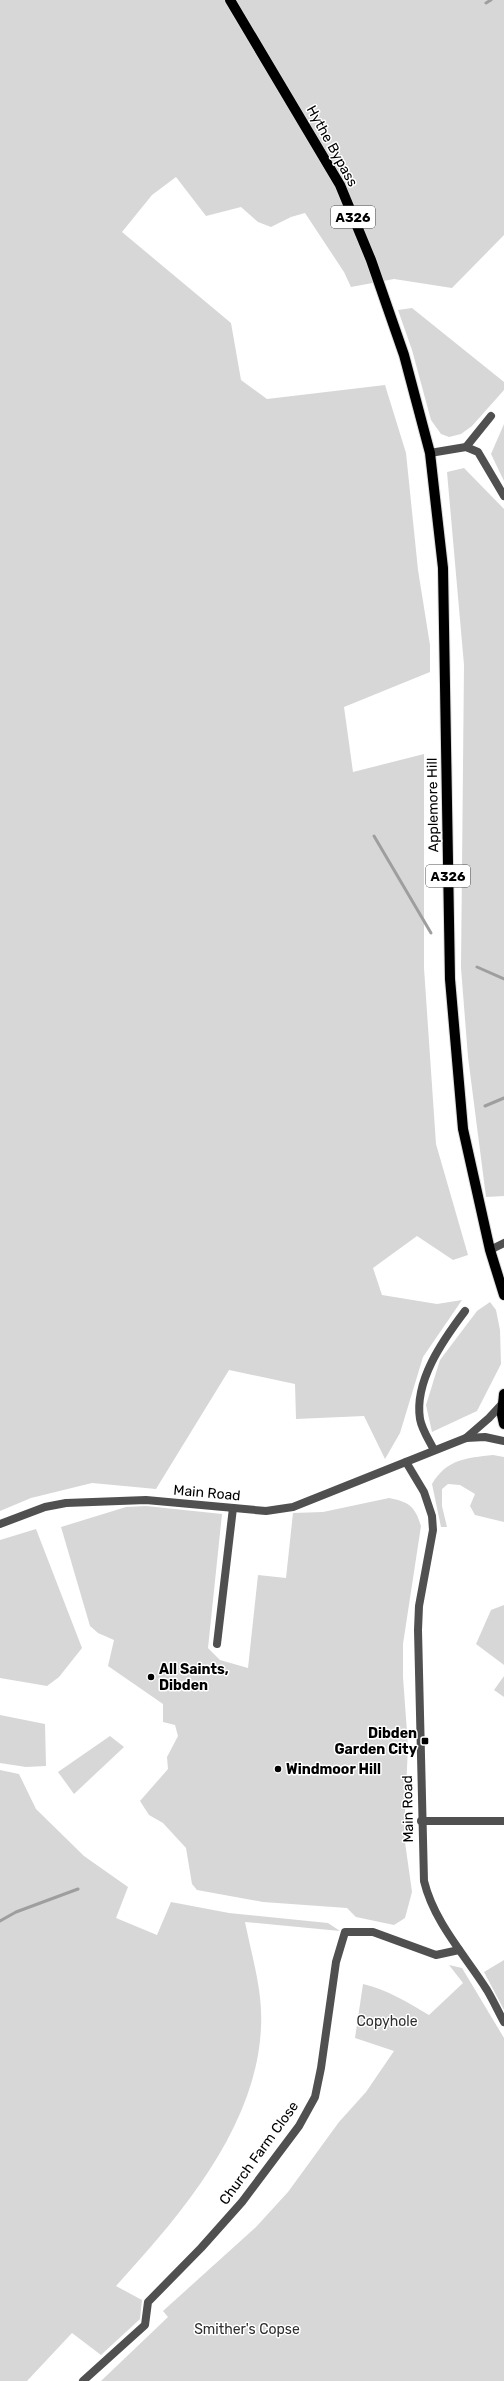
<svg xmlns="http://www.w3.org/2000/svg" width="504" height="2381" viewBox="0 0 504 2381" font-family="Rubik,sans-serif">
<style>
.green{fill:#d7d7d7}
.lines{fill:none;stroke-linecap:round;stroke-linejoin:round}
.stream{stroke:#9e9e9e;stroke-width:3}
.primary-casing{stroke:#dbdbdb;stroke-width:12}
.minor{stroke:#505050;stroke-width:8}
.tertiary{stroke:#505050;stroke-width:8}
.primary{stroke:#000;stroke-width:10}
.poi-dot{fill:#000;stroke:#fff;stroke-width:1.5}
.labels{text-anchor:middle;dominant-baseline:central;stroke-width:3;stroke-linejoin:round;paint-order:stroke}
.shield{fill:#fff;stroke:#4c4c4c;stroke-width:1}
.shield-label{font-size:13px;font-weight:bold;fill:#000}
.street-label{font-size:14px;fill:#000;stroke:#fff}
.poi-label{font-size:14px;font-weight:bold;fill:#000;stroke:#fff;text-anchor:start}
.park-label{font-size:14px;fill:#2e2e2e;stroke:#fff}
</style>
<rect width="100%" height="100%" fill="#fff"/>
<g class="green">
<path d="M 0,0 L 504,0 L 504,235 L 452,288 L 394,279 L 351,287 L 344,272 L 305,213 L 291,217 L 271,227 L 258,222 L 241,207 L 206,216 L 176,177 L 152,195 L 122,232 L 231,323 L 241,380 L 267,399 L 385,385 L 406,453 L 418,570 L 430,645 L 430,672 L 344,707 L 353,772 L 424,754 L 424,968 L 436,1144 L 468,1255 L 453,1260 L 417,1236 L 373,1268 L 382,1295 L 437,1304 L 462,1300 L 423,1357 L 400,1433 L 385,1459 L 364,1416 L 296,1419 L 295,1384 L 229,1370 L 156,1489 L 92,1483 L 31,1498 L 0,1511 Z"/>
<path d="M 412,308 L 504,382 L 504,390 L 472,426 L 461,434 L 449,437 L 441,434 L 431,420 L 412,350 L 398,310 Z"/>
<path d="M 504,424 L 504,481 L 491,454 Z"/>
<path d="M 464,468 L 504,509 L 504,1196 L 486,1197 L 468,1057 L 461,968 L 464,665 L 447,472 Z"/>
<path d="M 490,1302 L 496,1310 L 500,1330 L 501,1364 L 477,1411 L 432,1432 L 426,1405 L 440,1360 L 477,1311 Z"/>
<path d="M 493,1455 L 504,1457 L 504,1522 L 475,1515 L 470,1506 L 475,1494 L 460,1485 L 448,1484 L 442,1489 L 442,1506 L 447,1527 L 441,1527 L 432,1484 C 447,1459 466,1458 493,1455 Z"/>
<path d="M 389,1498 C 409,1502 415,1506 421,1526 L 403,1644 L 403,1677 L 408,1746 L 404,1835 L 412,1892 L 405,1918 L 394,1925 L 356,1917 L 347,1908 L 263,1902 L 197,1890 L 192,1884 L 186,1848 L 163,1823 L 149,1815 L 140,1801 L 168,1769 L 167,1757 L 178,1736 L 175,1725 L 163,1722 L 163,1704 L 108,1666 L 114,1640 L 98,1633 L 90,1626 L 61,1527 L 126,1507 L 146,1506 L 222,1514 L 208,1648 L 220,1660 L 248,1668 L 258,1575 L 286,1578 L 293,1513 L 323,1512 Z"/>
<path d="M 36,1529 L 82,1648 L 59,1677 L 47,1686 L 0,1678 L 0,1540 Z"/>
<path d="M 504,1605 L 504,1665 L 476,1644 L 491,1610 Z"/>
<path d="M 504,1676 L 504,1697 L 494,1690 Z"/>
<path d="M 0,1715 L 45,1724 L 46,1766 L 26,1767 L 0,1763 Z"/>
<path d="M 110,1736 L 124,1747 L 74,1794 L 58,1772 Z"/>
<path d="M 0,1770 L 19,1774 L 36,1809 L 84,1856 L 128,1887 L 116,1918 L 157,1935 L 171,1902 L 229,1913 L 328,1923 L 340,1931 L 245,1922 C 252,1957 263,1991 261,2027 C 257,2127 180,2216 116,2286 L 142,2300 L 140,2319 L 101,2355 L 72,2333 L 27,2381 L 0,2381 Z"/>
<path d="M 504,1960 L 504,2010 L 484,1972 Z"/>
<path d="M 449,1965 L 462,1968 L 504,2038 L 504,2381 L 101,2381 L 168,2317 L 163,2311 L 256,2227 L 288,2192 L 339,2122 L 366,2092 L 394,2051 L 355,2038 L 363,1984 C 388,1990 407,2002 429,2015 L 463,1983 Z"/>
</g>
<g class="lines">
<g class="stream">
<path d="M 486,3 L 491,0"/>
<path d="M 374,836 L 431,933"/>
<path d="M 477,967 L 504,979"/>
<path d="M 485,1106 L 504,1098"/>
<path d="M 0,1921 L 16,1912 L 78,1889"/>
</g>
<g class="primary-casing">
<g id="primary">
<path d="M 230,0 L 340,185 L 371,260 L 404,355 L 430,453 L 443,568 L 450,979 L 463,1129 L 490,1250 L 504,1295"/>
<path d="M 504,1394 L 502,1415 L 504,1424"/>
</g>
</g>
<g class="minor">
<path d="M 466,447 L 491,416"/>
<path d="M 430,453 L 466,447 L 478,452 L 504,496"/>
<path d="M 490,1250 L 504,1243"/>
<path d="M 434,1450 C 429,1440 422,1430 420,1419 C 414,1381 443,1340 465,1311"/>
<path d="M 217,1644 L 233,1508"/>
<path d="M 421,1821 L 504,1821"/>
<path d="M 83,2381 L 145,2325 L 148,2302 L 201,2248 L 242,2202 L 299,2126 L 315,2097 L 321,2068 L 336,1962 L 345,1932 L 373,1932 L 436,1955 L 459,1950"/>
</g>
<g class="tertiary">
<path d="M 466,1438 L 489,1418 L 502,1404"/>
<path d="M 406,1462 L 424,1492 L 432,1516 L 433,1530 L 419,1606 L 418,1630 L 424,1881 C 434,1922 464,1954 487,1990 C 493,2000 498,2011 504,2022"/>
<path d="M 0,1524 L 45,1507 L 66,1503 L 146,1500 L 266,1511 L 293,1507 L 466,1438 L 485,1437 L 504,1441"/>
</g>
<use href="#primary" class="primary"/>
</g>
<g class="poi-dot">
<circle cx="151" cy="1677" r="4"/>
<rect x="421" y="1737" width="8" height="8" rx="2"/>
<circle cx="278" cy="1769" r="4"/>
</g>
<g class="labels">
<g class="shield">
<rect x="331" y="206" width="44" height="22" rx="3"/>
<rect x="426" y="865" width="44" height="22" rx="3"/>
</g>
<g class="shield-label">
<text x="353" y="217">A326</text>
<text x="448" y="876">A326</text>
</g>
<g class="street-label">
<text transform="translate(332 146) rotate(61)">Hythe Bypass</text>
<text transform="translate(433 805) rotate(-91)">Applemore Hill</text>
<text transform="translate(207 1493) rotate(5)">Main Road</text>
<text transform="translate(408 1809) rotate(-91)">Main Road</text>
<text transform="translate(259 2153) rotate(-54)">Church Farm Close</text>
</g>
<g class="poi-label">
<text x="159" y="1669">All Saints,<tspan x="159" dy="16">Dibden</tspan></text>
<text x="417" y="1733" text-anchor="end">Dibden<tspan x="417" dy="16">Garden City</tspan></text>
<text x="286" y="1769">Windmoor Hill</text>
</g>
<g class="park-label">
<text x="387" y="2021">Copyhole</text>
<text x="247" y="2329">Smither's Copse</text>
</g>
</g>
</svg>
